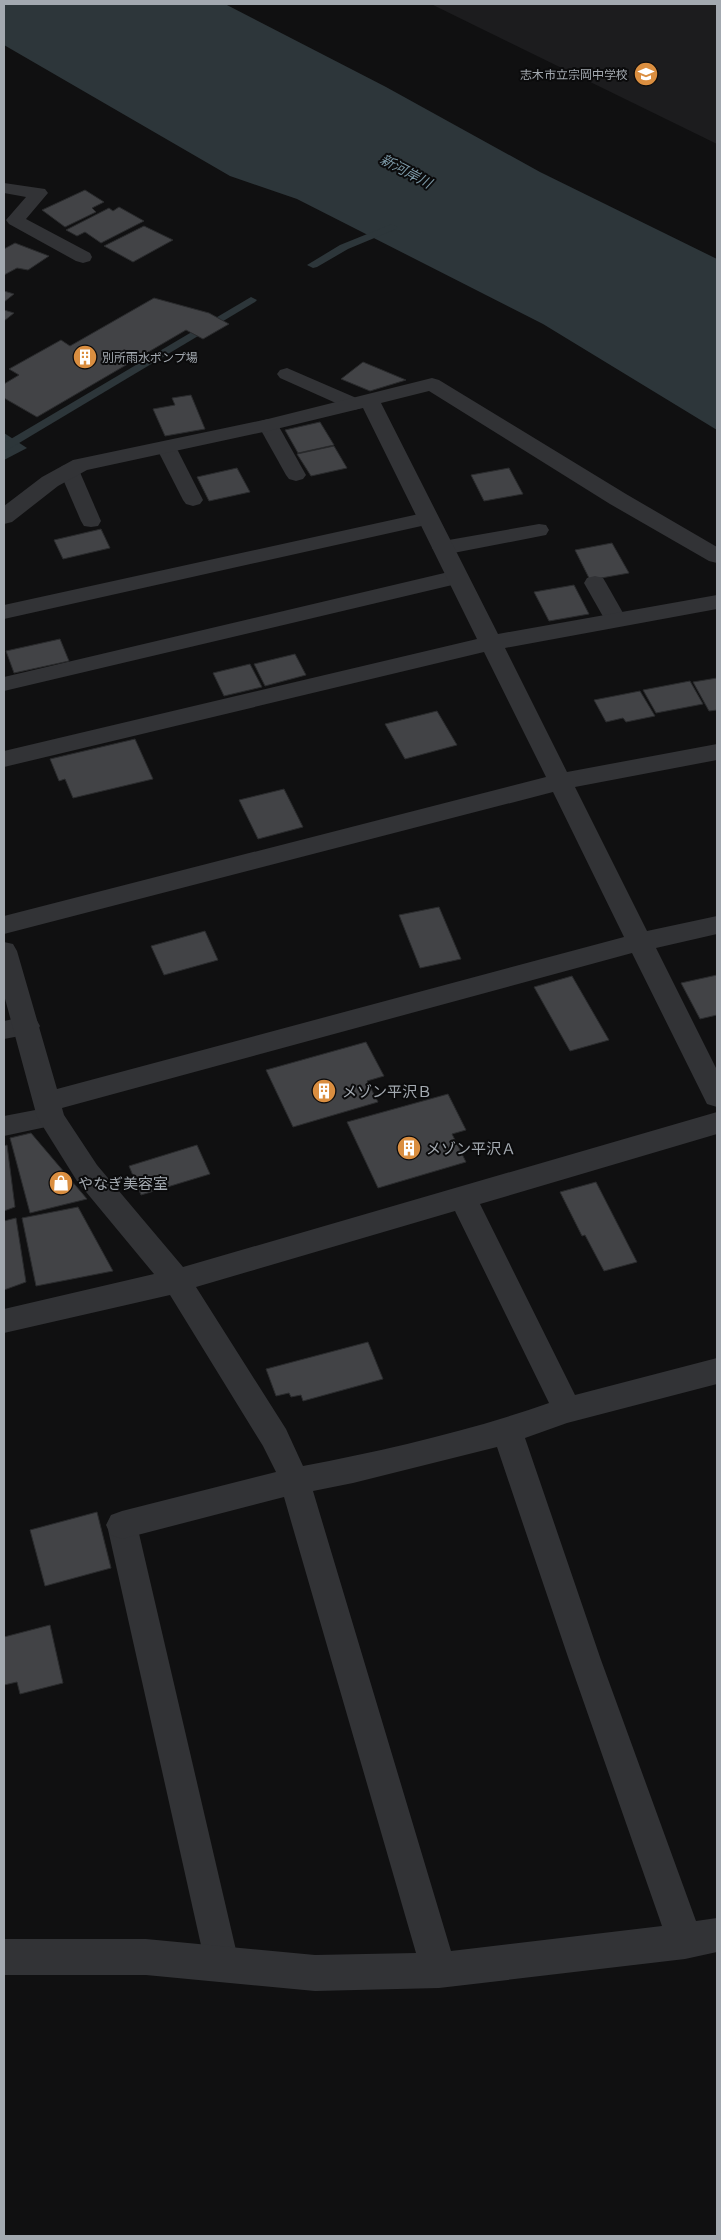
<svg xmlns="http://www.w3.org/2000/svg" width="721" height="2240" viewBox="0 0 721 2240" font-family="Montserrat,'Noto Sans JP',sans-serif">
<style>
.built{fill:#1c1c1e}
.water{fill:#2d363a}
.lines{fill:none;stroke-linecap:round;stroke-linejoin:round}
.stream{fill:#2d363a;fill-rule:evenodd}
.building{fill:#424346;stroke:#2a2b2d}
.service{fill:#323336;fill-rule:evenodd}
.minor{fill:#323336;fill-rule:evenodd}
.labels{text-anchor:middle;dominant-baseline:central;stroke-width:4;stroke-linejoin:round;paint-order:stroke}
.far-poi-label{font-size:12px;fill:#a3a9b0;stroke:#0b0b0c;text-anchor:end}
.far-water-label{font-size:14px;font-style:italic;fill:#7d9aa8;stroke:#0b0b0c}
.poi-label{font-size:15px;fill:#a3a9b0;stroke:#0b0b0c;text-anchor:start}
</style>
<rect width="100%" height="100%" fill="#101011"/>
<path class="built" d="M 431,4 L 717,4 L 717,144 Z"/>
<g class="water">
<path d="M 4,4 L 225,4 L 386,87 L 540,172 L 717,259 L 717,430 L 543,324 L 297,199 L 230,176 L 4,45 Z"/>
<path d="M 4,433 L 27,448 L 4,460 Z"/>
</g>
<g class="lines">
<g class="stream">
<path d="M 392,224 L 398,227 L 396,229 L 348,249 L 317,267 L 313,268 L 307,265 L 340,245 Z"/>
<path d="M 251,297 L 257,300 L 255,302 L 4,452 L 4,443 Z"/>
</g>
</g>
<g class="building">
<path d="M 85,190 L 104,202 L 92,208 L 96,212 L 65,227 L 42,210 Z"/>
<path d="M 119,207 L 144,221 L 101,243 L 85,232 L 77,236 L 66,230 L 109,208 L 113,211 Z"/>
<path d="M 144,226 L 173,240 L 133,262 L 104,246 Z"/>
<path d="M 15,243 L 49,256 L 28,270 L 17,268 L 4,275 L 4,249 Z"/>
<path d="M 4,291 L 14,294 L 4,302 Z"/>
<path d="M 154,298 L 209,313 L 229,324 L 203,339 L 186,330 L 37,417 L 4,398 L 4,384 L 19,375 L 9,369 L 61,340 L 70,346 Z"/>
<path d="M 4,310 L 14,313 L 4,321 Z"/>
<path d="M 363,362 L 406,380 L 370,391 L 341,379 Z"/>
<path d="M 191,395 L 205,429 L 165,436 L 153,409 L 175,405 L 172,398 Z"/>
<path d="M 320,422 L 334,445 L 298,453 L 285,430 Z"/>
<path d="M 334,446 L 347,468 L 311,476 L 297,454 Z"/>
<path d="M 237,468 L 250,492 L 209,501 L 197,477 Z"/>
<path d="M 509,468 L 523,494 L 484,501 L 471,475 Z"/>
<path d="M 101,529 L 110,548 L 63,559 L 54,540 Z"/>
<path d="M 612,543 L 629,573 L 590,580 L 575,550 Z"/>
<path d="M 574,585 L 589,614 L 549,621 L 534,592 Z"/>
<path d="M 60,639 L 69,661 L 14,673 L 6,651 Z"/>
<path d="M 295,654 L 306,675 L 265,686 L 254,664 Z"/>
<path d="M 250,664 L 262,687 L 224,696 L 213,673 Z"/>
<path d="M 717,678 L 717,710 L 709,711 L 693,682 Z"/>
<path d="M 690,681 L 703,704 L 656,713 L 643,690 Z"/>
<path d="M 640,691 L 655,716 L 626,722 L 623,718 L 606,722 L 594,700 Z"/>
<path d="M 437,711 L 457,745 L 405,759 L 385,724 Z"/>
<path d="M 135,739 L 153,779 L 73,798 L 65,779 L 59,781 L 50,759 Z"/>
<path d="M 284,789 L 303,827 L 258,839 L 239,800 Z"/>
<path d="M 439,907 L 461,959 L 420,968 L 399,915 Z"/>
<path d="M 205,931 L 218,960 L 164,975 L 151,946 Z"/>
<path d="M 717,975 L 717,1015 L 700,1019 L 681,983 Z"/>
<path d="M 572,976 L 609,1040 L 570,1051 L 534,987 Z"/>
<path d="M 366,1042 L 384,1076 L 367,1081 L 378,1102 L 293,1127 L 266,1070 Z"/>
<path d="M 448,1094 L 466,1130 L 452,1134 L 466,1162 L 378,1188 L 347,1122 Z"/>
<path d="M 31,1133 L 87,1199 L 30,1213 L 10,1138 Z"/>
<path d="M 7,1145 L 15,1207 L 4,1211 L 4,1146 Z"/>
<path d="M 197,1145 L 210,1174 L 141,1195 L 129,1166 Z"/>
<path d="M 596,1182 L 637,1262 L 604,1271 L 585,1235 L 582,1236 L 560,1192 Z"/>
<path d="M 78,1207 L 113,1271 L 36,1286 L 22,1218 Z"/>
<path d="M 16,1218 L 26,1282 L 4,1290 L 4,1221 Z"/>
<path d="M 368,1342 L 383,1379 L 303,1401 L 301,1395 L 291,1397 L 289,1393 L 276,1396 L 266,1369 Z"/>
<path d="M 97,1512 L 111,1568 L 45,1586 L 30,1530 Z"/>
<path d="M 50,1625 L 63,1683 L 20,1694 L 17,1682 L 4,1685 L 4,1637 Z"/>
</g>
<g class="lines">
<g class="service">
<path d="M 4,183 L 45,189 L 48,193 L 26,219 L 90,253 L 92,257 L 90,261 L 83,263 L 76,261 L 9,224 L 6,220 L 26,197 L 4,193 Z"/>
<path d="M 287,368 L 361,400 L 364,404 L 361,408 L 354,410 L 347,408 L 280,378 L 277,374 L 280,370 Z"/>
<path d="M 268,419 L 275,421 L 278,425 L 306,475 L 303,479 L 296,481 L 289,479 L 286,475 L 258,425 L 261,421 Z"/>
<path d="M 166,441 L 173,443 L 176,447 L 203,500 L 200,504 L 193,506 L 186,504 L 183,500 L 156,447 L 159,443 Z"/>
<path d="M 69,464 L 76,466 L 79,470 L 101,521 L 98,526 L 91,527 L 84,526 L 81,521 L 59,470 L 62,466 Z"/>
<path d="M 428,512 L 435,513 L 438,518 L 435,523 L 4,619 L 4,605 Z"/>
<path d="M 539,524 L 546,525 L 549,530 L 546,535 L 443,555 L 436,553 L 432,548 L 436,543 L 443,541 Z"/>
<path d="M 457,570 L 465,572 L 468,577 L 465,582 L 4,691 L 4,677 Z"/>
<path d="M 595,576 L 603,578 L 606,583 L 627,620 L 624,625 L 616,627 L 608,625 L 605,620 L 584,583 L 587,578 Z"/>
<path d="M 27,1016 L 36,1019 L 40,1026 L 36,1033 L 4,1039 L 4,1021 Z"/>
<path d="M 51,1107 L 60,1110 L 64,1117 L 60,1124 L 4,1136 L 4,1116 Z"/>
<path d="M 122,1512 L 133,1516 L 137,1525 L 239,1963 L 234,1975 L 222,1980 L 210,1975 L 205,1963 L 107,1525 L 111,1516 Z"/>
</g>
<path class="minor" d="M 432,378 L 439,380 L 626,494 L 717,547 L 717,563 L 709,561 L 610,504 L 429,391 L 381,403 L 498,634 L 717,595 L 717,609 L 505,648 L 567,772 L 717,744 L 717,760 L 575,787 L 647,931 L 717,916 L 717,934 L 656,948 L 717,1070 L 717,1107 L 707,1104 L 632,953 L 62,1108 L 64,1115 L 97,1165 L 183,1267 L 717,1112 L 717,1134 L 480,1204 L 575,1395 L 717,1358 L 717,1384 L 567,1423 L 525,1438 L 601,1660 L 696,1921 L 717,1918 L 717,1952 L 685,1959 L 439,1988 L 315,1991 L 146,1975 L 4,1975 L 4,1939 L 146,1939 L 315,1955 L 416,1953 L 284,1497 L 122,1539 L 111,1535 L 106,1525 L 111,1515 L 122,1511 L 276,1472 L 263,1446 L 170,1295 L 4,1333 L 4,1309 L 154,1274 L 77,1181 L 37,1117 L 4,995 L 4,942 L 13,944 L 17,951 L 57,1089 L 624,937 L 553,792 L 4,934 L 4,916 L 546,777 L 484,652 L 4,767 L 4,751 L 477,639 L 363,408 L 268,431 L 87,470 L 58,486 L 12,522 L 4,524 L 4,506 L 42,477 L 73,460 L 268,419 ZM 455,1211 L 549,1403 C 469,1431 386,1450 303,1466 L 286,1429 L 196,1287 ZM 497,1447 L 569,1660 L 662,1926 L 451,1951 L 313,1491 L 353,1483 Z"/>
</g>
<defs>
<g id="school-disc" transform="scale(1.25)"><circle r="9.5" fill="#da8e40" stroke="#0b0b0c"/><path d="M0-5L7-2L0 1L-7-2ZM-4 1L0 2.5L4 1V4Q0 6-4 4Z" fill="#fff"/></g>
<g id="building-disc" transform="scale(1.25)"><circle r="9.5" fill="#da8e40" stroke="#0b0b0c"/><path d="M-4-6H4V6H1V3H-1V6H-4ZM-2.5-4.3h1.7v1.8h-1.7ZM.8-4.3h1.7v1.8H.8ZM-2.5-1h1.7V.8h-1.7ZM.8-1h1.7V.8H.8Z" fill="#fff"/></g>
<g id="shop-disc" transform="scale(1.25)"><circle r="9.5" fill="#da8e40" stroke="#0b0b0c"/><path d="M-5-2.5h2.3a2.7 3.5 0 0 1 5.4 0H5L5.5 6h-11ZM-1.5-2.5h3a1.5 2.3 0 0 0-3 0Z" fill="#fff"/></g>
</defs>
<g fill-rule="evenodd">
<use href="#school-disc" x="646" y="74"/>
<use href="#building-disc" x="85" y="357"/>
<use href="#building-disc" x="324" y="1091"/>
<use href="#building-disc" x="409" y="1148"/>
<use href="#shop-disc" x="61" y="1183"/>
</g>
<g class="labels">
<g class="far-poi-label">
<text x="628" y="74">志木市立宗岡中学校</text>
<text x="102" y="357" text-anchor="start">別所雨水ポンプ場</text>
</g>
<g class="far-water-label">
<text transform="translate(406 171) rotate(28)">新河岸川</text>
</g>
<g class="poi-label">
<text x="342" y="1091">メゾン平沢Ｂ</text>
<text x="426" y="1148">メゾン平沢Ａ</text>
<text x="78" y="1183">やなぎ美容室</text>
</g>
</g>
<rect width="721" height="2240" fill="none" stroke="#a3a9b0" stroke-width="10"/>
</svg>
